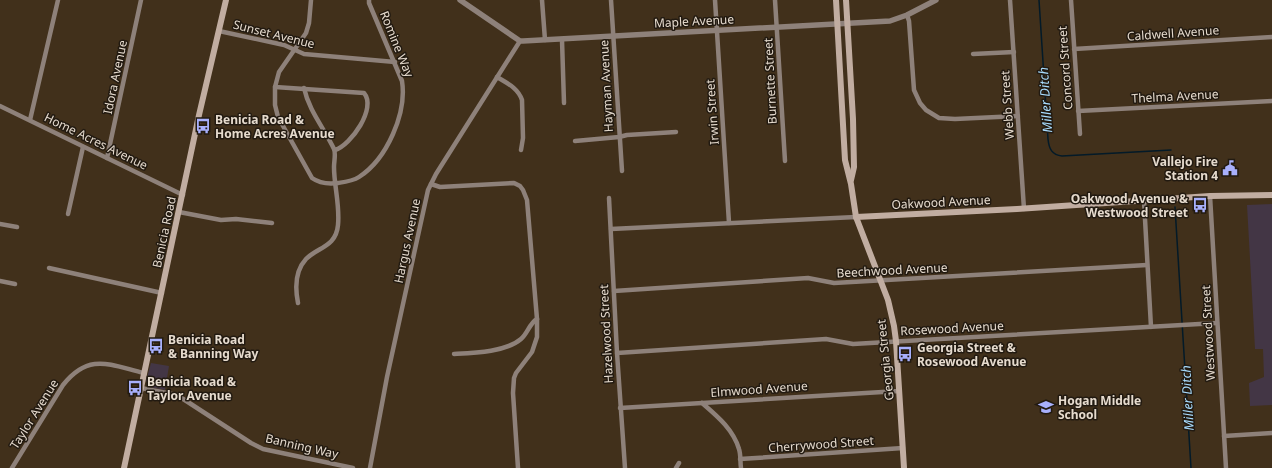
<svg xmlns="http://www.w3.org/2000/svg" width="1272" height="468" viewBox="0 0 1272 468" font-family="'Noto Sans',sans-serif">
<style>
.commercial{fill:#433645}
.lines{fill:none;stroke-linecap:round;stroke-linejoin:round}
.stream{stroke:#031a28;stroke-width:1.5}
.minor{stroke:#8e817a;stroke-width:4.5}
.tertiary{stroke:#8e817a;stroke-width:5.5}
.secondary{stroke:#c1ada1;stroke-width:6}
.labels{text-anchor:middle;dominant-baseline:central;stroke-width:3;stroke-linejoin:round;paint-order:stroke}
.street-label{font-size:12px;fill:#e6dbce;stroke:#221a11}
.poi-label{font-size:12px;font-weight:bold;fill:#e6dbce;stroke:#221a11;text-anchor:start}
.water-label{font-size:13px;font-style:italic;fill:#a8dbfd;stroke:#221a11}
</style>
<rect width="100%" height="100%" fill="#41301b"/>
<g class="commercial">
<path d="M 1272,204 L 1272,405 L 1250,406 L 1249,383 L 1264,377 L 1263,349 L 1255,349 L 1247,205 Z"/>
<path d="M 151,363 L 169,366 L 165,390 L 150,387 L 146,381 Z"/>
</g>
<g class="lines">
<g class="stream">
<path d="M 1039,0 L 1048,139 C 1049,149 1052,155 1062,156 L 1171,150"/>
<path d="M 1175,207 L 1191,468"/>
</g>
<g class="minor">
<path d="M 311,0 L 309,23 L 306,33 L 279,72 L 275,87 L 275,105 L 278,117 L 312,178 C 319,183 330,184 338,183 C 345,182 353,181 359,177 C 387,159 407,113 402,81 L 369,3 L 369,0"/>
<path d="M 542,0 L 545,40"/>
<path d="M 611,0 L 622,171"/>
<path d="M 715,0 L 729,223"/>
<path d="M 775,0 L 785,161"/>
<path d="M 1010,0 L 1024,209"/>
<path d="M 1071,0 L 1080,134"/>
<path d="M 907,15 L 909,21 L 914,90 L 920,103 L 926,110 L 939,118 L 955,119 L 1018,116"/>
<path d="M 219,31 L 284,45 L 304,54 L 395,62"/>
<path d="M 562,40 L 564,103"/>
<path d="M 1074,49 L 1272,37"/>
<path d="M 973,54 L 1014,52"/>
<path d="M 497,77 C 507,83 518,88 522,100 L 523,138 L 521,150"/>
<path d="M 275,87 L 364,93 C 377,108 351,145 335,150"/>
<path d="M 0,106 L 183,195"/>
<path d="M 1078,111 L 1272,101"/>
<path d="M 30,120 L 58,0"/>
<path d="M 575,141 L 619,137 L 627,135 L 676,132"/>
<path d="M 107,158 L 141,0"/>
<path d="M 431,184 L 440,187 L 514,183 L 520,186 L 523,190 L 527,200 L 537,319 L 537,337 L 532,352 L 516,373 L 514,378 L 513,393 L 518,468"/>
<path d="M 1210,196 L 1226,468"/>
<path d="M 609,198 L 617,353 L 625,468"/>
<path d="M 1144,201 L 1151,327"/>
<path d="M 179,212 L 221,220 L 236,219 L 272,223"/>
<path d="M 68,214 L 83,147"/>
<path d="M 0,224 L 17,227"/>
<path d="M 611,229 L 856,217"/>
<path d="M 49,268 L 162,293"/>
<path d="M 0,281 L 15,284"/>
<path d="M 614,291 L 808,278 L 834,283 L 1147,265"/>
<path d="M 298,303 C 295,288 295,271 306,259 C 318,247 336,247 338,225 C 340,205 334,186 334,167 C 334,161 336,154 334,149 C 324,128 309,111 304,88"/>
<path d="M 617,353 L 826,339 L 853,344 L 1217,323"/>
<path d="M 454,354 C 473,353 506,352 521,339 C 528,333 529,324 537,319"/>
<path d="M 141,388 L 177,395 L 251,443 L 263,449 L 353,468"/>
<path d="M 702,403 C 717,416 733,429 739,449 C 741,455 740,462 741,468"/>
<path d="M 620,408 L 899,391"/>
<path d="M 1224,436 L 1272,433"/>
<path d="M 740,459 L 903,448"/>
<path d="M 12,468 L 63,385 C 89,352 110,365 144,373"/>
<path d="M 370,468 L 387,377 L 428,190 L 436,174 L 520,41"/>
<path d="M 676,468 L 679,463"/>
</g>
<path class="tertiary" d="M 460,0 L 520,41 L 523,41 L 890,21 L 907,15 L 936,0"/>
<g class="secondary">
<path d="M 836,0 L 845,160 L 851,184 L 856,217 L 888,300 L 894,326 L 896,341 L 904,468"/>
<path d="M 846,0 L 853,119 L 854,167 L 851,180"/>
<path d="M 856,217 L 1017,209 L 1210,196 L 1272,195"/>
<path d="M 124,468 L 199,115 L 226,0"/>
</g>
</g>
<defs>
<g id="bus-bare" transform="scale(1.2)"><path d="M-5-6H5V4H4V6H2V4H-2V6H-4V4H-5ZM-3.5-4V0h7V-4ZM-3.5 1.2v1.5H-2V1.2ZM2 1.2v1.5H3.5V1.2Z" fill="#a8b0fc" stroke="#221a11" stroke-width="2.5" paint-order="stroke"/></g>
<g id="civic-bare" transform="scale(1.2)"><path d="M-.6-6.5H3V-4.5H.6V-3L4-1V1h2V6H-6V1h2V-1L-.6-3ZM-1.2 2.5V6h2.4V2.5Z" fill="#a8b0fc" stroke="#221a11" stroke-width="2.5" paint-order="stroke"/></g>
<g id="school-bare" transform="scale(1.2)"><path d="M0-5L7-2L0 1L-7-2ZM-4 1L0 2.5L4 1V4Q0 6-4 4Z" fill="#a8b0fc" stroke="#221a11" stroke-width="2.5" paint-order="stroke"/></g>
</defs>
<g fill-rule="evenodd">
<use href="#bus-bare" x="203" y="126"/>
<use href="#civic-bare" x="1230" y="168"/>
<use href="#bus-bare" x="1200" y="205"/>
<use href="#bus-bare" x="156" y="346"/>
<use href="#bus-bare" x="905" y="354"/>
<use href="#bus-bare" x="135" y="388"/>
<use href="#school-bare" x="1046" y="407"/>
</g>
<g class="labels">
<g class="street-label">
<text transform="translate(694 21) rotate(-3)">Maple Avenue</text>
<text transform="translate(1173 33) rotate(-4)">Caldwell Avenue</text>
<text transform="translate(274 34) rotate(14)">Sunset Avenue</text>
<text transform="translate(397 44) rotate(68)">Romine Way</text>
<text transform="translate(1065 68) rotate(-94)">Concord Street</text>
<text transform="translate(115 77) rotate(-78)">Idora Avenue</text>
<text transform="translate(770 81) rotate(-93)">Burnette Street</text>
<text transform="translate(606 86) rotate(-93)">Hayman Avenue</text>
<text transform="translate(1175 96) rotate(-3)">Thelma Avenue</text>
<text transform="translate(1007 105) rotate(-94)">Webb Street</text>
<text transform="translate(712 112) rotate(-94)">Irwin Street</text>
<text transform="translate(96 141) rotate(26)">Home Acres Avenue</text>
<text transform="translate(941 202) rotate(-3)">Oakwood Avenue</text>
<text transform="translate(164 232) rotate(-78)">Benicia Road</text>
<text transform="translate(407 241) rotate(-78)">Hargus Avenue</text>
<text transform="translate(892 270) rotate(-3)">Beechwood Avenue</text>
<text transform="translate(952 328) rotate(-3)">Rosewood Avenue</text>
<text transform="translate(1208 333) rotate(-93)">Westwood Street</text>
<text transform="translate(606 334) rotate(-93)">Hazelwood Street</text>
<text transform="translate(885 360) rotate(-96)">Georgia Street</text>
<text transform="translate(759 389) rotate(-4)">Elmwood Avenue</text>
<text transform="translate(34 414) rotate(-58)">Taylor Avenue</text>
<text transform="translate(821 444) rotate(-4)">Cherrywood Street</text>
<text transform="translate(302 446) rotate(13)">Banning Way</text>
</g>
<g class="poi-label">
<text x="215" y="119">Benicia Road &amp;<tspan x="215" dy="14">Home Acres Avenue</tspan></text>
<text x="1218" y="161" text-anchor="end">Vallejo Fire<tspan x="1218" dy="14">Station 4</tspan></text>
<text x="1188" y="198" text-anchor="end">Oakwood Avenue &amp;<tspan x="1188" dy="14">Westwood Street</tspan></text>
<text x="168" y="339">Benicia Road<tspan x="168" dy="14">&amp; Banning Way</tspan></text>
<text x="917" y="347">Georgia Street &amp;<tspan x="917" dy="14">Rosewood Avenue</tspan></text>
<text x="147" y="381">Benicia Road &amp;<tspan x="147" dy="14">Taylor Avenue</tspan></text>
<text x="1058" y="400">Hogan Middle<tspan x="1058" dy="14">School</tspan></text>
</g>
<g class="water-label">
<text transform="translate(1045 100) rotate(-94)">Miller Ditch</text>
<text transform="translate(1187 398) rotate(-93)">Miller Ditch</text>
</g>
</g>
</svg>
